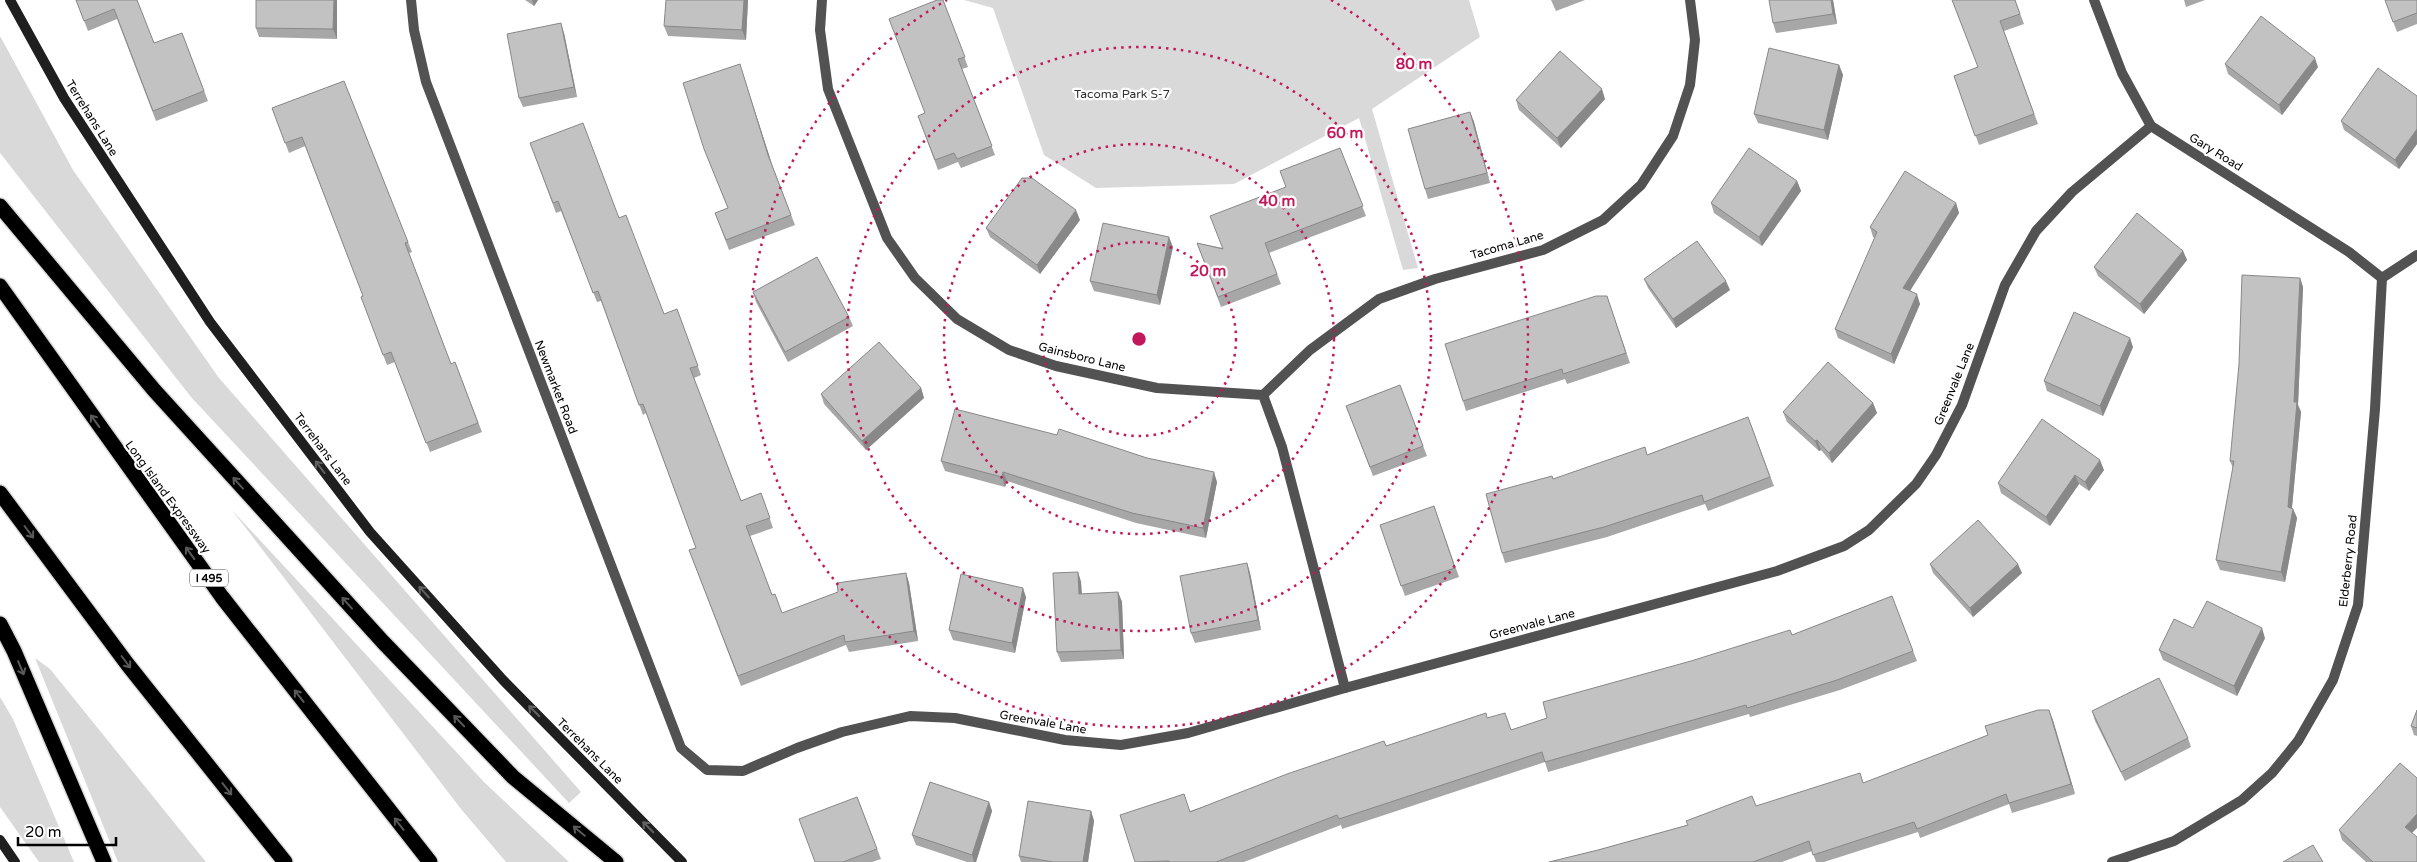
<svg xmlns="http://www.w3.org/2000/svg" width="2417" height="862" viewBox="0 0 2417 862" font-family="'Varela Round',sans-serif">
<style>
.green{fill:#d9d9d9}
.lines{fill:none;stroke-linecap:round;stroke-linejoin:round}
.motorway-casing{stroke:#dbdbdb;stroke-width:18}
.minor{stroke:#525252;stroke-width:10}
.secondary{stroke:#1f1f1f;stroke-width:10}
.motorway{stroke:#000;stroke-width:15}
.wall{fill:#a7a7a7}
.shaded-wall{fill:#888}
.building{fill:#c2c2c2;stroke:#888}
.oneway{stroke:#595959}
.oneway2{stroke:#626262}
.ring{fill:none;stroke:#c2185b;stroke-width:2.5;stroke-dasharray:2.5 5}
.labels{text-anchor:middle;dominant-baseline:central;stroke-width:4.5;stroke-linejoin:round;paint-order:stroke}
.shield{fill:#fff;stroke:#4c4c4c;stroke-width:1}
.shield-label{font-size:11px;font-weight:bold;fill:#000}
.park-label{font-size:12px;fill:#303030;stroke:#fff}
.street-label{font-size:12px;fill:#000;stroke:#fff}
.centre{fill:#c2185b;stroke:#fff;stroke-width:2.5}
.ring-label{font-size:15px;text-anchor:middle;font-weight:bold;fill:#c2185b;stroke:#fff;stroke-width:4.5;stroke-linejoin:round;paint-order:stroke}
</style>
<rect width="100%" height="100%" fill="#fff"/>
<g class="green">
<path d="M 964,0 L 1469,0 L 1480,37 L 1372,109 L 1418,268 L 1403,270 L 1359,118 L 1234,184 L 1096,188 L 1044,155 L 993,8 Z"/>
<path d="M 0,36 L 73,170 L 219,378 L 581,792 L 569,803 L 191,397 L 0,153 Z"/>
<path d="M 232,510 L 485,783 L 569,862 L 506,862 L 461,809 Z"/>
<path d="M 35,658 L 50,669 L 206,862 L 118,862 Z"/>
<path d="M 0,697 L 13,719 L 74,862 L 39,862 L 0,807 Z"/>
</g>
<g class="lines">
<g class="motorway-casing">
<g id="motorway">
<path d="M 0,206 L 154,390 L 383,642 L 513,777 L 616,862"/>
<path d="M 0,286 L 222,597 L 430,862"/>
<path d="M 0,493 L 128,665 L 285,862"/>
<path d="M 0,624 L 14,651 L 104,862"/>
</g>
</g>
<g class="minor">
<path d="M 411,0 L 414,30 L 426,82 L 681,748 L 707,770 L 743,771 L 797,748 L 842,732 L 910,716 L 955,718 L 1065,740 L 1121,745 L 1188,733 L 1345,688 L 1777,571 L 1844,546 L 1869,530 L 1916,484 L 1936,455 L 1962,405 L 2005,285 L 2036,231 L 2072,192 L 2151,126"/>
<path d="M 822,0 L 820,30 L 828,89 L 887,238 L 915,278 L 957,319 L 1009,350 L 1056,366 L 1157,388 L 1263,395 L 1282,447 L 1345,688"/>
<path d="M 2094,0 L 2122,73 L 2151,126 L 2349,252 L 2382,278"/>
<path d="M 1263,395 L 1310,350 L 1379,299 L 1435,279 L 1543,250 L 1603,220 L 1641,185 L 1673,136 L 1690,85 L 1695,40 L 1690,0"/>
<path d="M 2112,862 L 2174,841 L 2242,800 L 2272,773 L 2298,741 L 2333,680 L 2358,605 L 2375,409 L 2382,278 L 2417,255"/>
</g>
<g class="secondary">
<path d="M 10,0 L 64,98 L 210,322 L 370,532 L 503,680 L 682,862"/>
<path d="M 0,840 L 15,862"/>
</g>
<use href="#motorway" class="motorway"/>
</g>
<g class="wall">
<path d="M 76,0 L 137,0 L 154,43 L 182,33 L 208,101 L 156,121 L 117,19 L 88,31 Z"/>
<path d="M 256,0 L 337,0 L 337,39 L 259,37 L 256,28 Z"/>
<path d="M 525,0 L 538,0 L 534,6 Z"/>
<path d="M 666,0 L 748,0 L 746,40 L 668,36 L 664,26 Z"/>
<path d="M 943,0 L 968,67 L 962,69 L 995,155 L 961,168 L 958,162 L 938,170 L 918,116 L 925,114 Z"/>
<path d="M 1551,0 L 1585,0 L 1556,11 Z"/>
<path d="M 1833,0 L 1837,24 L 1776,33 L 1773,23 Z"/>
<path d="M 1952,0 L 2015,0 L 2024,24 L 2004,31 L 2038,124 L 1979,145 L 1954,76 L 1978,67 Z"/>
<path d="M 2184,0 L 2205,0 L 2186,7 Z"/>
<path d="M 2385,0 L 2417,0 L 2417,24 L 2397,32 Z"/>
<path d="M 564,33 L 577,97 L 523,107 L 519,98 Z"/>
<path d="M 2225,64 L 2318,67 L 2282,115 L 2228,74 Z"/>
<path d="M 1839,65 L 1843,75 L 1828,140 L 1758,123 L 1754,114 Z"/>
<path d="M 743,74 L 771,162 L 795,225 L 729,250 L 715,213 L 728,208 L 704,149 Z"/>
<path d="M 344,81 L 408,242 L 412,252 L 409,253 L 451,364 L 455,362 L 482,432 L 430,452 L 395,362 L 387,365 L 361,297 L 363,296 L 305,146 L 289,153 L 272,108 Z"/>
<path d="M 2417,96 L 2417,144 L 2399,169 L 2344,130 L 2341,121 Z"/>
<path d="M 1605,99 L 1561,148 L 1519,110 L 1516,100 Z"/>
<path d="M 1470,112 L 1474,122 L 1490,183 L 1428,199 L 1425,189 Z"/>
<path d="M 530,143 L 619,218 L 664,314 L 677,309 L 701,375 L 694,378 L 741,501 L 761,493 L 773,528 L 750,536 L 772,595 L 782,613 L 906,573 L 909,583 L 918,641 L 849,652 L 846,645 L 741,686 L 689,550 L 696,548 L 646,413 L 643,415 L 601,301 L 597,302 L 561,211 L 556,213 Z"/>
<path d="M 1340,148 L 1366,216 L 1269,253 L 1281,284 L 1221,307 L 1197,243 L 1223,248 L 1286,187 Z"/>
<path d="M 1797,181 L 1801,191 L 1762,246 L 1714,213 L 1711,203 Z"/>
<path d="M 1956,203 L 1959,213 L 1910,291 L 1920,304 L 1894,364 L 1838,338 L 1835,329 L 1875,238 L 1873,237 L 1870,227 Z"/>
<path d="M 1080,220 L 1040,274 L 990,237 L 986,228 Z"/>
<path d="M 1173,247 L 1160,305 L 1094,291 L 1090,281 Z"/>
<path d="M 2183,251 L 2187,260 L 2144,314 L 2098,276 L 2094,267 Z"/>
<path d="M 2300,278 L 2303,287 L 2298,405 L 2301,412 L 2292,508 L 2293,509 L 2297,518 L 2285,582 L 2220,570 L 2216,560 L 2233,468 L 2230,461 Z"/>
<path d="M 1644,279 L 1730,290 L 1676,328 L 1648,288 Z"/>
<path d="M 753,292 L 849,317 L 853,326 L 788,362 L 756,302 Z"/>
<path d="M 1607,296 L 1630,363 L 1567,384 L 1565,379 L 1466,411 L 1463,401 Z"/>
<path d="M 2133,347 L 2103,416 L 2047,391 L 2044,381 Z"/>
<path d="M 1400,385 L 1427,456 L 1373,476 L 1346,406 Z"/>
<path d="M 921,388 L 924,398 L 866,450 L 824,404 L 821,394 Z"/>
<path d="M 1873,403 L 1877,413 L 1832,463 L 1821,450 L 1819,451 L 1787,422 L 1783,412 Z"/>
<path d="M 1748,417 L 1774,486 L 1708,511 L 1705,504 L 1607,537 L 1505,563 L 1502,553 L 1553,479 L 1647,455 Z"/>
<path d="M 941,461 L 1217,482 L 1206,538 L 1136,523 L 1007,481 L 1005,487 L 945,471 Z"/>
<path d="M 2104,470 L 2089,491 L 2079,484 L 2050,526 L 2001,493 L 1998,483 Z"/>
<path d="M 1434,506 L 1459,577 L 1405,596 L 1380,525 Z"/>
<path d="M 1247,563 L 1250,573 L 1261,630 L 1195,643 L 1191,633 Z"/>
<path d="M 1930,564 L 2022,573 L 1973,617 L 1933,573 Z"/>
<path d="M 1078,572 L 1081,582 L 1082,594 L 1118,592 L 1122,602 L 1124,659 L 1061,662 L 1057,652 Z"/>
<path d="M 1892,596 L 1917,661 L 1840,690 L 1750,717 L 1749,714 L 1548,772 L 1545,762 L 1342,829 L 1341,825 L 1244,862 L 1135,862 L 1190,811 L 1386,746 L 1487,718 L 1511,730 L 1547,718 L 1792,635 Z"/>
<path d="M 1026,597 L 1015,653 L 953,640 L 949,630 Z"/>
<path d="M 2193,628 L 2265,638 L 2237,696 L 2163,660 L 2159,650 Z"/>
<path d="M 2049,710 L 2075,794 L 2012,813 L 2009,804 L 1920,838 L 1918,832 L 1824,862 L 1816,862 L 1812,851 L 1782,862 L 1549,862 L 1598,850 L 1756,806 L 1864,783 L 1988,735 Z"/>
<path d="M 2417,710 L 2417,736 L 2414,735 L 2411,726 Z"/>
<path d="M 2092,711 L 2188,738 L 2191,747 L 2125,781 L 2095,721 Z"/>
<path d="M 857,797 L 881,859 L 872,862 L 815,862 Z"/>
<path d="M 989,802 L 992,811 L 976,862 L 967,862 L 916,845 L 912,835 Z"/>
<path d="M 1091,811 L 1094,821 L 1088,862 L 1021,862 L 1019,856 Z"/>
<path d="M 2339,830 L 2412,833 L 2417,862 L 2366,862 L 2342,840 Z"/>
</g>
<g class="shaded-wall">
<path d="M 334,0 L 337,0 L 337,39 L 333,29 Z"/>
<path d="M 532,0 L 538,0 L 534,6 Z"/>
<path d="M 744,0 L 748,0 L 746,40 L 742,30 Z"/>
<path d="M 1831,0 L 1833,0 L 1837,24 L 1833,14 Z"/>
<path d="M 561,23 L 564,33 L 577,97 L 574,87 Z"/>
<path d="M 2315,58 L 2318,67 L 2282,115 L 2279,105 Z"/>
<path d="M 740,64 L 743,74 L 772,164 L 768,155 Z"/>
<path d="M 1839,65 L 1843,75 L 1828,140 L 1824,130 Z"/>
<path d="M 1602,89 L 1605,99 L 1561,148 L 1557,138 Z"/>
<path d="M 1470,112 L 1474,122 L 1490,183 L 1487,173 Z"/>
<path d="M 2417,129 L 2417,144 L 2399,169 L 2395,160 Z"/>
<path d="M 1797,181 L 1801,191 L 1762,246 L 1759,237 Z"/>
<path d="M 1956,203 L 1959,213 L 1906,297 L 1903,288 Z"/>
<path d="M 1076,210 L 1080,220 L 1040,274 L 1037,265 Z"/>
<path d="M 1169,237 L 1173,247 L 1160,305 L 1157,295 Z"/>
<path d="M 2183,251 L 2187,260 L 2144,314 L 2140,304 Z"/>
<path d="M 2300,278 L 2303,287 L 2298,405 L 2301,412 L 2291,517 L 2288,507 L 2294,402 Z"/>
<path d="M 1726,281 L 1730,290 L 1676,328 L 1673,319 Z"/>
<path d="M 1917,294 L 1920,304 L 1894,364 L 1891,354 Z"/>
<path d="M 2130,338 L 2133,347 L 2103,416 L 2100,406 Z"/>
<path d="M 921,388 L 924,398 L 866,450 L 862,441 Z"/>
<path d="M 1873,403 L 1877,413 L 1832,463 L 1829,453 Z"/>
<path d="M 1817,440 L 1821,450 L 1819,451 L 1815,441 Z"/>
<path d="M 2100,460 L 2104,470 L 2089,491 L 2085,482 Z"/>
<path d="M 1003,472 L 1007,481 L 1005,487 L 1002,477 Z"/>
<path d="M 1214,472 L 1217,482 L 1206,538 L 1203,528 Z"/>
<path d="M 2075,475 L 2079,484 L 2050,526 L 2046,517 Z"/>
<path d="M 2293,509 L 2297,518 L 2285,582 L 2281,572 Z"/>
<path d="M 1247,563 L 1250,573 L 1261,630 L 1258,620 Z"/>
<path d="M 2018,564 L 2022,573 L 1973,617 L 1970,608 Z"/>
<path d="M 1078,572 L 1081,582 L 1082,604 L 1079,594 Z"/>
<path d="M 906,573 L 909,583 L 918,641 L 914,631 Z"/>
<path d="M 1023,588 L 1026,597 L 1015,653 L 1012,643 Z"/>
<path d="M 1118,592 L 1122,602 L 1124,659 L 1121,650 Z"/>
<path d="M 2262,628 L 2265,638 L 2237,696 L 2234,686 Z"/>
<path d="M 2049,710 L 2053,720 L 2075,794 L 2071,784 Z"/>
<path d="M 989,802 L 992,811 L 976,862 L 974,862 L 972,855 Z"/>
<path d="M 1091,811 L 1094,821 L 1088,862 L 1083,862 Z"/>
<path d="M 2417,814 L 2417,828 L 2409,836 L 2405,827 Z"/>
</g>
<g class="building">
<path d="M 76,0 L 137,0 L 154,43 L 182,33 L 204,91 L 153,111 L 114,9 L 84,21 Z"/>
<path d="M 256,0 L 334,0 L 333,29 L 256,28 Z"/>
<path d="M 666,0 L 744,0 L 742,30 L 664,26 Z"/>
<path d="M 937,0 L 943,0 L 965,57 L 958,59 L 992,146 L 957,159 L 954,153 L 935,160 L 918,116 L 925,113 L 889,19 Z"/>
<path d="M 1769,0 L 1831,0 L 1833,14 L 1773,23 Z"/>
<path d="M 1952,0 L 2015,0 L 2020,14 L 2000,21 L 2034,114 L 1975,136 L 1954,76 L 1978,67 Z"/>
<path d="M 2385,0 L 2417,0 L 2417,13 L 2393,22 Z"/>
<path d="M 2261,16 L 2315,58 L 2279,105 L 2225,64 Z"/>
<path d="M 561,23 L 574,87 L 519,98 L 507,34 Z"/>
<path d="M 1769,48 L 1839,65 L 1824,130 L 1754,114 Z"/>
<path d="M 1560,51 L 1602,89 L 1557,138 L 1516,100 Z"/>
<path d="M 740,64 L 768,155 L 791,215 L 726,240 L 715,213 L 728,208 L 704,149 L 683,83 Z"/>
<path d="M 2378,68 L 2417,96 L 2417,129 L 2395,160 L 2341,121 Z"/>
<path d="M 344,81 L 408,242 L 405,243 L 451,364 L 455,362 L 478,423 L 426,443 L 391,352 L 383,355 L 361,297 L 363,296 L 302,137 L 285,143 L 272,108 Z"/>
<path d="M 1470,112 L 1487,173 L 1425,189 L 1408,129 Z"/>
<path d="M 583,123 L 619,218 L 626,215 L 664,314 L 677,309 L 698,366 L 690,368 L 741,501 L 761,493 L 770,518 L 746,526 L 772,595 L 775,594 L 782,613 L 838,592 L 837,583 L 906,573 L 914,631 L 845,642 L 844,635 L 738,676 L 689,550 L 696,548 L 643,404 L 639,405 L 598,291 L 593,293 L 558,201 L 553,203 L 530,143 Z"/>
<path d="M 1340,148 L 1363,206 L 1265,243 L 1277,274 L 1218,297 L 1197,243 L 1223,249 L 1210,216 L 1286,187 L 1280,171 Z"/>
<path d="M 1749,148 L 1797,181 L 1759,237 L 1711,203 Z"/>
<path d="M 1905,171 L 1956,203 L 1903,288 L 1917,294 L 1891,354 L 1835,329 L 1877,232 L 1870,227 Z"/>
<path d="M 1022,178 L 1032,178 L 1076,210 L 1037,265 L 986,228 Z"/>
<path d="M 2137,213 L 2183,251 L 2140,304 L 2094,267 Z"/>
<path d="M 1103,223 L 1169,237 L 1157,295 L 1090,281 Z"/>
<path d="M 1697,241 L 1726,281 L 1673,319 L 1644,279 Z"/>
<path d="M 817,257 L 849,317 L 785,352 L 753,292 Z"/>
<path d="M 2242,275 L 2300,278 L 2294,402 L 2297,402 L 2288,507 L 2293,509 L 2281,572 L 2216,560 L 2234,461 L 2230,461 L 2239,364 Z"/>
<path d="M 1596,296 L 1607,296 L 1626,353 L 1563,374 L 1562,369 L 1463,401 L 1445,344 Z"/>
<path d="M 2074,312 L 2130,338 L 2100,406 L 2044,381 Z"/>
<path d="M 879,342 L 921,388 L 862,441 L 821,394 Z"/>
<path d="M 1828,362 L 1873,403 L 1829,453 L 1817,440 L 1815,441 L 1783,412 Z"/>
<path d="M 1400,385 L 1423,446 L 1370,467 L 1346,406 Z"/>
<path d="M 955,409 L 1057,435 L 1059,429 L 1147,458 L 1214,472 L 1203,528 L 1132,513 L 1003,472 L 1002,477 L 941,461 Z"/>
<path d="M 1748,417 L 1770,477 L 1704,502 L 1702,495 L 1604,527 L 1502,553 L 1486,494 L 1552,476 L 1553,479 L 1645,447 L 1647,455 Z"/>
<path d="M 2042,419 L 2100,460 L 2085,482 L 2075,475 L 2046,517 L 1998,483 Z"/>
<path d="M 1434,506 L 1455,568 L 1401,586 L 1380,525 Z"/>
<path d="M 1978,520 L 2018,564 L 1970,608 L 1930,564 Z"/>
<path d="M 1247,563 L 1258,620 L 1191,633 L 1180,576 Z"/>
<path d="M 1078,572 L 1079,594 L 1118,592 L 1121,650 L 1057,652 L 1053,573 Z"/>
<path d="M 961,574 L 1023,588 L 1012,643 L 949,630 Z"/>
<path d="M 1892,596 L 1913,651 L 1837,680 L 1747,708 L 1746,705 L 1545,762 L 1542,752 L 1339,819 L 1337,815 L 1216,862 L 1169,862 L 1169,861 L 1135,862 L 1120,815 L 1184,794 L 1190,812 L 1287,774 L 1384,741 L 1386,746 L 1486,713 L 1487,718 L 1505,713 L 1511,730 L 1547,718 L 1543,702 L 1691,661 L 1790,630 L 1792,635 Z"/>
<path d="M 2207,601 L 2262,628 L 2234,686 L 2159,650 L 2174,619 L 2193,628 Z"/>
<path d="M 2159,678 L 2188,738 L 2121,772 L 2092,711 Z"/>
<path d="M 2038,710 L 2049,710 L 2071,784 L 2009,803 L 2006,794 L 1917,829 L 1914,822 L 1813,855 L 1809,841 L 1753,862 L 1549,862 L 1598,850 L 1688,825 L 1686,821 L 1752,796 L 1756,806 L 1860,773 L 1863,783 L 1988,735 L 1985,726 Z"/>
<path d="M 2417,710 L 2417,728 L 2411,726 Z"/>
<path d="M 2400,763 L 2417,778 L 2417,814 L 2405,827 L 2417,837 L 2417,862 L 2373,862 L 2339,830 Z"/>
<path d="M 930,782 L 989,802 L 972,855 L 912,835 Z"/>
<path d="M 857,797 L 877,849 L 843,862 L 815,862 L 799,819 Z"/>
<path d="M 1028,801 L 1091,811 L 1083,862 L 1053,862 L 1019,856 Z"/>
<path d="M 2313,845 L 2323,862 L 2283,862 Z"/>
</g>
<defs><path id="oneway-shaft" d="M-6 0H5M1.5-3L5.5 0L1.5 3" fill="none" stroke-width="1.6" stroke-linecap="round" stroke-linejoin="round" transform="scale(1.25)"/></defs>
<g class="oneway">
<use href="#oneway-shaft" transform="translate(95 421) rotate(-126)"/>
<use href="#oneway-shaft" transform="translate(238 483) rotate(-132)"/>
<use href="#oneway-shaft" transform="translate(29 532) rotate(53)"/>
<use href="#oneway-shaft" transform="translate(190 553) rotate(-126)"/>
<use href="#oneway-shaft" transform="translate(347 603) rotate(-132)"/>
<use href="#oneway-shaft" transform="translate(126 662) rotate(53)"/>
<use href="#oneway-shaft" transform="translate(21 668) rotate(67)"/>
<use href="#oneway-shaft" transform="translate(299 696) rotate(-128)"/>
<use href="#oneway-shaft" transform="translate(459 721) rotate(-134)"/>
<use href="#oneway-shaft" transform="translate(227 789) rotate(52)"/>
<use href="#oneway-shaft" transform="translate(399 824) rotate(-128)"/>
<use href="#oneway-shaft" transform="translate(579 831) rotate(-140)"/>
</g>
<g class="oneway2">
<use href="#oneway-shaft" transform="translate(320 467) rotate(-127)"/>
<use href="#oneway-shaft" transform="translate(424 592) rotate(-132)"/>
<use href="#oneway-shaft" transform="translate(534 711) rotate(-135)"/>
<use href="#oneway-shaft" transform="translate(648 827) rotate(-135)"/>
</g>
<g class="ring">
<circle cx="1139" cy="339" r="97"/>
<circle cx="1139" cy="339" r="195"/>
<circle cx="1139" cy="339" r="292"/>
<path d="M1331 0A389 389 0 1 1 947 0"/>
</g>
<g class="labels">
<rect class="shield" x="190" y="569.5" width="38" height="17" rx="4"/>
<g class="shield-label">
<text x="209" y="578">I 495</text>
</g>
<g class="park-label">
<text x="1122" y="94">Tacoma Park S-7</text>
</g>
<g class="street-label">
<text transform="translate(92 118) rotate(58)">Terrehans Lane</text>
<text transform="translate(2216 152) rotate(32)">Gary Road</text>
<text transform="translate(1507 245) rotate(-16)">Tacoma Lane</text>
<text transform="translate(1082 357) rotate(14)">Gainsboro Lane</text>
<text transform="translate(1954 384) rotate(-68)">Greenvale Lane</text>
<text transform="translate(556 387) rotate(69)">Newmarket Road</text>
<text transform="translate(323 449) rotate(53)">Terrehans Lane</text>
<text transform="translate(168 497) rotate(54)">Long Island Expressway</text>
<text transform="translate(2348 561) rotate(-84)">Elderberry Road</text>
<text transform="translate(1532 624) rotate(-15)">Greenvale Lane</text>
<text transform="translate(1043 722) rotate(10)">Greenvale Lane</text>
<text transform="translate(590 751) rotate(45)">Terrehans Lane</text>
</g>
</g>
<circle cx="1139" cy="339" r="8" class="centre"/>
<g class="ring-label">
<text x="1414" y="69">80 m</text>
<text x="1345" y="138">60 m</text>
<text x="1277" y="206">40 m</text>
<text x="1208" y="276">20 m</text>
</g>
<path d="M18 837v8h98v-8" fill="none" stroke="#000000" stroke-width="2.5"/>
<text x="25" y="837" font-size="15" fill="#000000" stroke="#ffffff" stroke-width="4" paint-order="stroke">20 m</text>
</svg>
